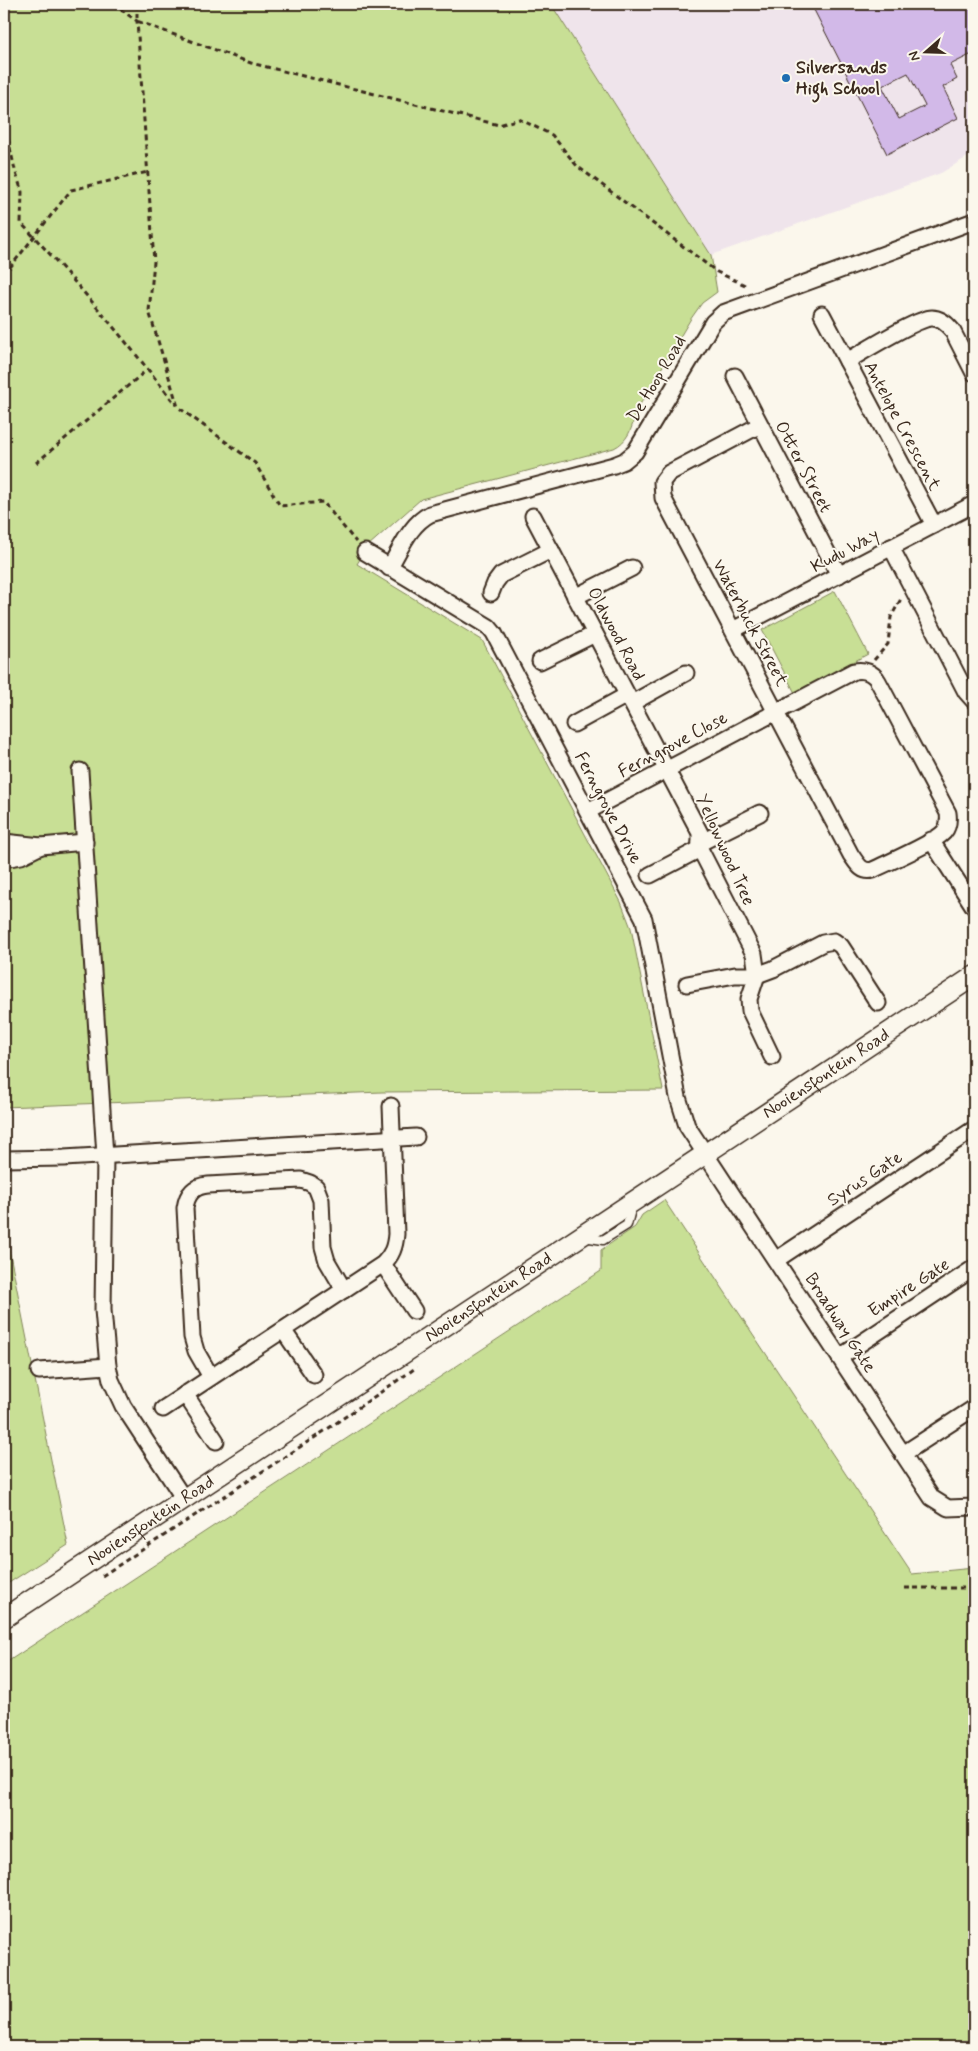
<svg xmlns="http://www.w3.org/2000/svg" width="978" height="2051" viewBox="0 0 978 2051" font-family="Mynerve,sans-serif">
<style>
.built{fill:#efe4eb}
.green{fill:#c8df95;stroke:#82845a}
.building{fill:#d2b9e8;stroke:#3b2a1e;fill-rule:evenodd}
.lines{fill:none;stroke-linecap:round;stroke-linejoin:round}
.service-casing{stroke:#3b2a1e;stroke-width:11}
.minor-casing{stroke:#3b2a1e;stroke-width:19}
.tertiary-casing{stroke:#3b2a1e;stroke-width:22}
.path{stroke:#3b2a1e;stroke-width:3;stroke-dasharray:5 4;stroke-linecap:butt}
.service{stroke:#fbf7ec;stroke-width:8}
.minor{stroke:#fbf7ec;stroke-width:15}
.tertiary{stroke:#fbf7ec;stroke-width:19}
.poi-dot{fill:#1f6fb2;stroke:#fbf7ec;stroke-width:2}
.labels{text-anchor:middle;dominant-baseline:central;stroke-width:4;stroke-linejoin:round;paint-order:stroke}
.poi-label{font-size:18px;font-weight:bold;fill:#3b2a1e;stroke:#fbf7ec;text-anchor:start}
.street-label{font-size:18px;fill:#3b2a1e;stroke:#fbf7ec}
</style>
<rect width="100%" height="100%" fill="#fbf7ec"/>
<filter id="ink" filterUnits="userSpaceOnUse"><feTurbulence type="fractalNoise" baseFrequency=".02" numOctaves="2"/><feDisplacementMap in="SourceGraphic" scale="10" xChannelSelector="R" yChannelSelector="G"/><feConvolveMatrix kernelMatrix="1 2 1 2 8 2 1 2 1" color-interpolation-filters="sRGB"/></filter>
<g filter="url(#ink)">
<path class="built" d="M 551,4 L 974,4 L 974,153 L 941,173 L 711,255 Z"/>
<g class="green">
<path d="M 4,4 L 551,4 L 711,255 L 717,292 L 702,303 L 690,320 L 635,413 C 633,428 627,442 614,448 L 421,499 L 368,546 L 357,564 L 482,640 L 621,902 L 631,928 L 663,1090 L 382,1092 L 4,1107 Z"/>
<path d="M 835,591 L 868,654 L 795,693 L 762,630 Z"/>
<path d="M 664,1200 L 912,1574 L 974,1568 L 974,2047 L 4,2047 L 4,1664 L 601,1271 L 601,1250 L 635,1227 L 642,1215 Z"/>
<path d="M 4,1224 L 68,1545 L 4,1586 Z"/>
</g>
<path class="building" d="M 811,4 L 974,4 L 974,53 L 950,65 L 957,79 L 943,87 L 958,118 L 887,154 ZM 908,73 L 925,106 L 899,119 L 882,86 Z"/>
<g class="lines">
<g class="service-casing">
<path id="service" d="M 583,1237 L 603,1240 L 627,1225 L 632,1206"/>
</g>
<g class="minor-casing">
<g id="minor">
<path d="M 822,314 L 934,525"/>
<path d="M 847,361 C 863,352 917,318 932,318 C 941,318 947,324 952,330 L 974,373"/>
<path d="M 735,376 L 839,575"/>
<path d="M 533,516 L 700,833 L 700,849 L 754,954 L 757,975 L 749,999 L 750,1011 L 772,1057"/>
<path d="M 891,547 L 966,692 L 974,701"/>
<path d="M 365,552 L 489,627 L 494,633 L 644,919 L 678,1097 L 687,1126 L 932,1498 L 948,1508 L 974,1507"/>
<path d="M 389,568 C 401,549 409,525 430,514 L 614,465 L 624,461 L 635,452 L 713,322 L 723,313 L 974,221"/>
<path d="M 491,593 L 495,583 L 501,575 L 551,550"/>
<path d="M 575,597 L 632,568"/>
<path d="M 733,630 L 974,504"/>
<path d="M 540,661 L 595,634"/>
<path d="M 632,703 L 686,673"/>
<path d="M 574,724 L 627,695"/>
<path d="M 80,771 L 105,1156 L 103,1310 L 108,1366 L 111,1380 L 123,1406 L 184,1499"/>
<path d="M 588,811 L 854,671 C 864,669 873,672 878,681 L 948,813 C 949,820 949,826 944,832 C 934,843 889,862 873,870 C 861,873 857,863 851,855 C 788,736 726,616 663,498 L 662,482 L 669,473 L 760,425"/>
<path d="M 931,840 L 974,907"/>
<path d="M 4,842 L 41,846 L 85,842"/>
<path d="M 700,843 L 760,813"/>
<path d="M 4,859 L 21,856 L 41,846"/>
<path d="M 650,875 L 700,849"/>
<path d="M 687,984 L 735,975 L 757,975 L 773,969 L 823,943 L 834,941 L 841,946 L 878,1003"/>
<path d="M 4,1159 L 64,1158 L 416,1137"/>
<path d="M 776,1260 L 974,1129"/>
<path d="M 383,1264 L 414,1311"/>
<path d="M 283,1330 L 314,1375"/>
<path d="M 840,1357 L 974,1268"/>
<path d="M 39,1371 L 108,1366"/>
<path d="M 211,1377 L 196,1351 L 192,1337 L 185,1208 C 187,1194 194,1186 208,1185 L 301,1180 L 310,1183 L 316,1187 L 321,1200 L 323,1247 L 327,1261 L 344,1290"/>
<path d="M 185,1394 L 216,1441"/>
<path d="M 163,1409 L 383,1264 C 392,1255 395,1247 396,1234 L 391,1106"/>
<path d="M 903,1454 L 974,1408"/>
</g>
</g>
<g class="tertiary-casing">
<g id="tertiary">
<path id="s1" d="M 4,1618 L 974,976"/>
</g>
</g>
<g class="path">
<path d="M 113,4 L 137,21 L 154,262 L 149,311 L 178,407 L 255,463 L 280,506 L 323,502 L 356,542"/>
<path d="M 137,4 L 137,21 L 251,63 L 499,125 L 519,119 L 552,135 L 577,166 L 717,272 L 745,285"/>
<path d="M 4,121 L 15,170 L 22,192 L 21,223 C 76,281 127,342 176,405"/>
<path d="M 4,275 L 71,190 L 148,172"/>
<path d="M 36,463 L 148,369"/>
<path d="M 874,660 L 888,644 L 891,617 L 902,597"/>
<path d="M 102,1576 L 326,1430 L 417,1367"/>
<path d="M 905,1588 L 974,1588"/>
</g>
<use href="#service" class="service"/>
<use href="#minor" class="minor"/>
<use href="#tertiary" class="tertiary"/>
</g>
</g>
<circle class="poi-dot" cx="786" cy="78" r="5"/>
<g class="labels">
<g class="poi-label">
<text x="796" y="68">Silversands<tspan x="796" dy="21">High School</tspan></text>
</g>
<g class="street-label">
<text transform="translate(657 379) rotate(-59)">De Hoop Road</text>
<text transform="translate(902 426) rotate(62)">Antelope Crescent</text>
<text transform="translate(803 467) rotate(62)">Otter Street</text>
<text transform="translate(845 551) rotate(-28)">Kudu Way</text>
<text transform="translate(750 623) rotate(62)">Waterbuck Street</text>
<text transform="translate(616 634) rotate(62)">Oldwood Road</text>
<text transform="translate(673 745) rotate(-28)">Ferngrove Close</text>
<text transform="translate(608 808) rotate(62)">Ferngrove Drive</text>
<text transform="translate(725 850) rotate(66)">Yellowwood Tree</text>
<text stroke="none"><textPath href="#s1" startOffset="986">Nooiensfontein Road</textPath></text>
<text transform="translate(865 1179) rotate(-33)">Syrus Gate</text>
<text transform="translate(909 1288) rotate(-33)">Empire Gate</text>
<text stroke="none"><textPath href="#s1" startOffset="581">Nooiensfontein Road</textPath></text>
<text transform="translate(840 1323) rotate(57)">Broadway Gate</text>
<text stroke="none"><textPath href="#s1" startOffset="176">Nooiensfontein Road</textPath></text>
</g>
</g>
<rect width="978" height="2051" fill="none" stroke="#fbf7ec" stroke-width="20"/>
<rect x="10" y="10" width="958" height="2031" fill="none" stroke="#3b2a1e" stroke-width="2" filter="url(#ink)"/>
<g transform="translate(926 52) rotate(250)" stroke="#fbf7ec" stroke-width="4" paint-order="stroke">
<path d="M0-4L9 19L0 12L-9 19Z" fill="#3b2a1e"/>
<text y="-8" font-size="14" font-weight="bold" text-anchor="middle" fill="#3b2a1e">N</text>
</g>
</svg>
